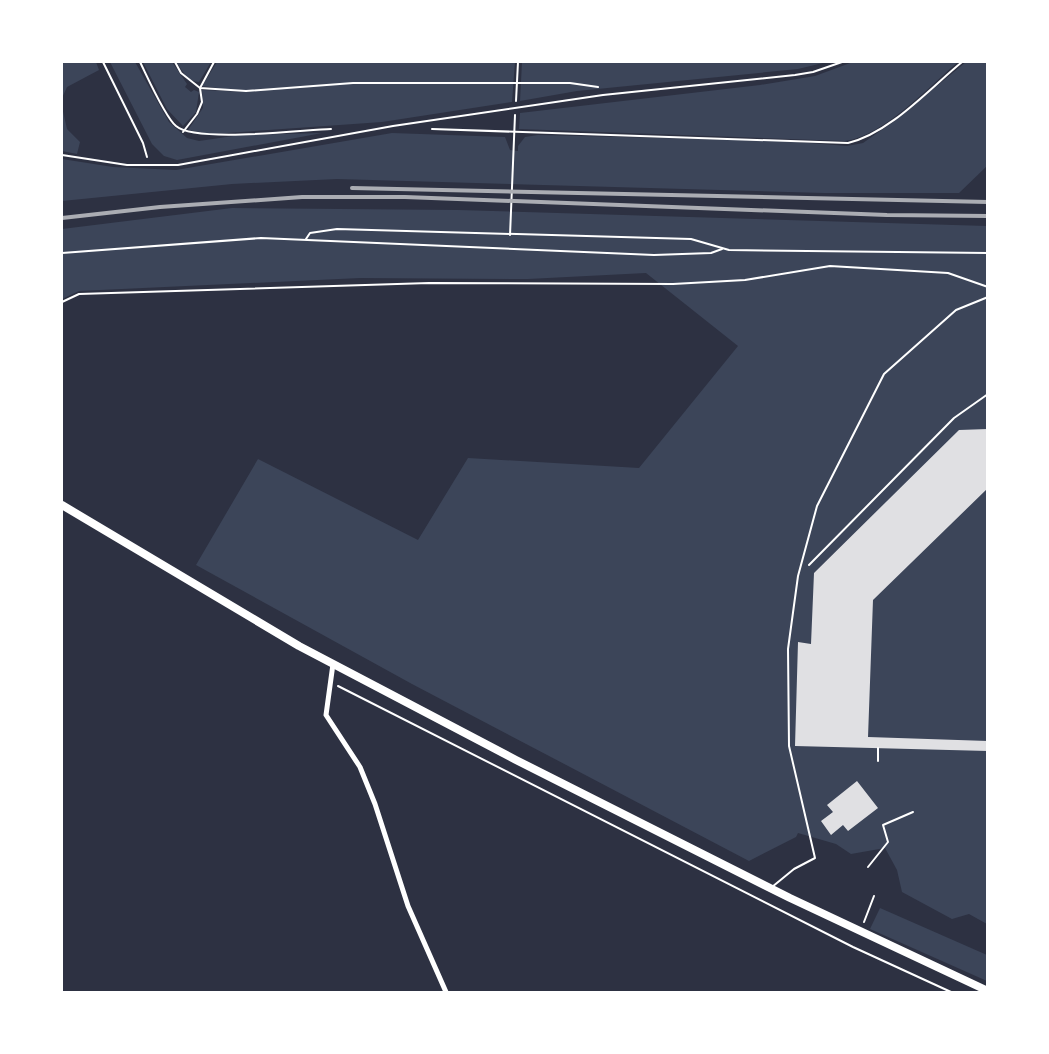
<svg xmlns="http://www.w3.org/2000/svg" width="1049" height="1054" viewBox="0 0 1049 1054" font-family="Merriweather,serif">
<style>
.green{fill:#3c4559}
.building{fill:#e0e0e3}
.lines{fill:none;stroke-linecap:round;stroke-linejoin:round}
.path{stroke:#fff;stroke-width:2}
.service{stroke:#fff;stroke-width:2}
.minor{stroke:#fff;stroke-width:5}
.secondary{stroke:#fff;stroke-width:8}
.rail{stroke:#abadb3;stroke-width:4}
</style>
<rect width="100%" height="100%" fill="#2d3142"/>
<g class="green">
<path d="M 62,62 L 96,62 L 99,70 L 67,87 L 62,98 Z"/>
<path d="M 110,62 L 135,62 L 169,122 L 187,138 L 199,141 L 240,135 L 322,133 L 177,160 L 164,156 L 152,144 Z"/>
<path d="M 143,62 L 172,62 L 187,84 L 185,87 L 191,92 L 194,90 L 199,92 L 196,112 L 183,126 L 167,109 Z"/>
<path d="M 176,62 L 211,62 L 199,82 C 188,82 182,70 176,62 Z"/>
<path d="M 217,62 L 515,62 L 512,102 L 382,122 L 212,134 L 188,130 L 203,108 L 202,90 L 248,92 L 202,86 Z"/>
<path d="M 522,62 L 827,62 L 798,69 L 577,91 L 520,101 Z"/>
<path d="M 853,62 L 958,62 C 927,88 885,135 845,141 L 519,129 L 520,113 L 760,85 L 815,76 Z"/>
<path d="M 966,62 L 987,62 L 987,166 L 959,193 L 824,193 L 337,179 L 232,184 L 62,201 L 62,159 L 113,167 L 176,170 L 392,133 L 505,137 L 510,150 L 518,151 L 518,146 L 525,137 L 538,135 L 784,141 L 847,146 L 863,143 L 893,122 Z"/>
<path d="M 62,107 L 67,129 L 80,142 L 77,154 L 62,151 Z"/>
<path d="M 232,208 L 458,210 L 987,226 L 987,924 L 969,914 L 952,919 L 902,892 L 897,870 L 885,848 L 851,854 L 836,844 L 798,833 L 796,837 L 749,861 L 412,684 L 196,565 L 258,459 L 418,540 L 468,458 L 639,468 L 738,346 L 646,273 L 528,279 L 360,278 L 79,291 L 62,299 L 62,229 Z"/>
<path d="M 880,908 L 987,955 L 987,981 L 870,929 Z"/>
</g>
<g class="building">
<path d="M 988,429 L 988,488 L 873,600 L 868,737 L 988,741 L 988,751 L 795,746 L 798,642 L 811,644 L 814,573 L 959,430 Z"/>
<path d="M 857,781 L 878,808 L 848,831 L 843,825 L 831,835 L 821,821 L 833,812 L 827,805 Z"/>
</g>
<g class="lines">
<g class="path">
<path d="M 103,62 L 143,143 L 147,157"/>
<path d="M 140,62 C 147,76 165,117 176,126 C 196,143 301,130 331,129"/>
<path d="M 175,62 L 181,73 L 200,88 L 246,91 L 353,83 L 570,83 L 598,87"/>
<path d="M 516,101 L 518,62"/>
<path d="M 432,129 L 848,143 C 890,133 929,89 962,62"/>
<path d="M 183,132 L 197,114 L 202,102 L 200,88 L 214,62"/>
<path d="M 510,235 L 515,115"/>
<path d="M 306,239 L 310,233 L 337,229 L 691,239 L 729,250 L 988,253"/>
<path d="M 62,253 L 261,238 L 654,255 L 711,253 L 722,249"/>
<path d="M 62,302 L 79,294 L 429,283 L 673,284 L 745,280 L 830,266 L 948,273 L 988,287"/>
<path d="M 809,565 L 954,418 L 988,394"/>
<path d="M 338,686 L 853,947 L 951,992"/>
<path d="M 878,748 L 878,761"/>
<path d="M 868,867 L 888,842 L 883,825 L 913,812"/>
<path d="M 864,922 L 874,896"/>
</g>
<g class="service">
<path d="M 62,155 L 127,165 L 178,165 L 393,126 L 603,95 L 795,75 L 813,72 L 842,62"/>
<path d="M 772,887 L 794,869 L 815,858 L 789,746 L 788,649 L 798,576 L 817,506 L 884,374 L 956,310 L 988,297"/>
</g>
<path class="minor" d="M 333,664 L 326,715 L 360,767 L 375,804 L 408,906 L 446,992"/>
<path class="secondary" d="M 62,505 L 299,646 L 516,760 L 790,898 L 988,991"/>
<g class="rail">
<path d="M 352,188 L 988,202"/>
<path d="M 62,218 L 160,207 L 302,197 L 405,197 L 887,215 L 988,216"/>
</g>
</g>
<rect width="1049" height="1054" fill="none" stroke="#ffffff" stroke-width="126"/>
</svg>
